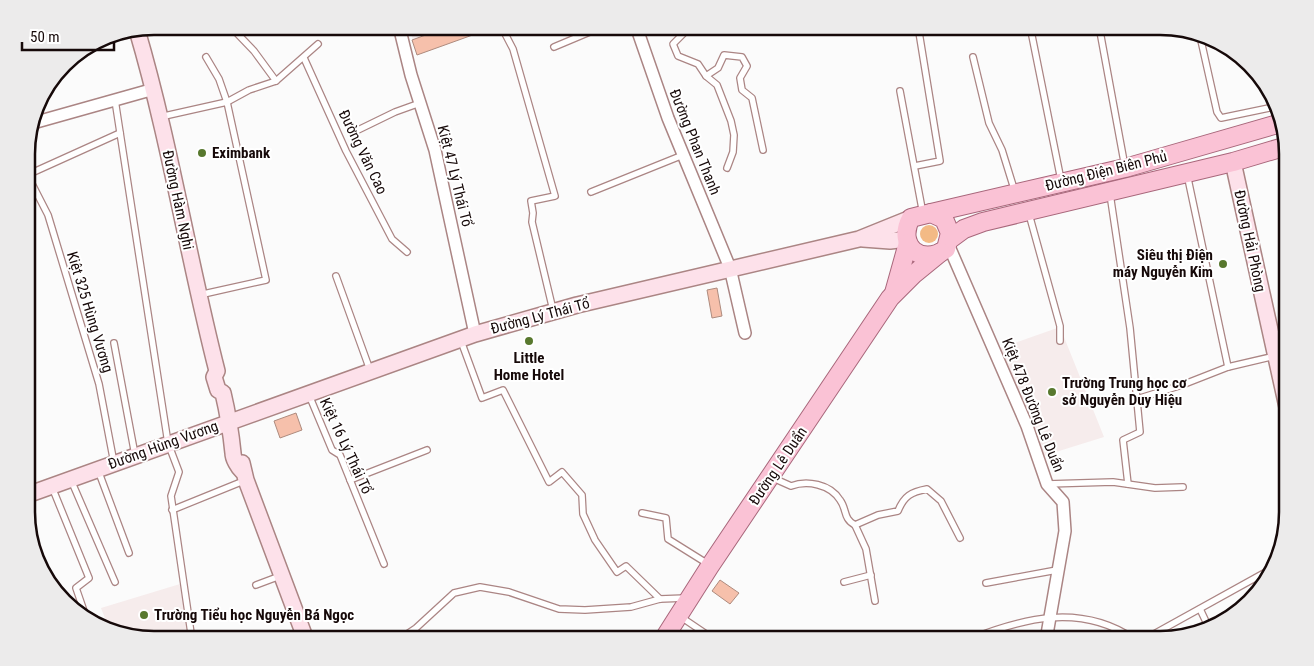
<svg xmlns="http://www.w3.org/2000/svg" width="1314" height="666" viewBox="0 0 1314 666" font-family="'Roboto Condensed',sans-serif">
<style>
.built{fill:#f6ecec}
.green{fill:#f3ba85}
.building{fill:#f6c0ab;stroke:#ae8b7e}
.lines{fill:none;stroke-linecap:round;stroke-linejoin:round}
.lane-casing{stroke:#ab8584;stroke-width:8}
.street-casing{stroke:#ab8584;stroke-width:14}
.secondary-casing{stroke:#ab8584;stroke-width:18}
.primary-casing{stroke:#a8677b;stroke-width:20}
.lane{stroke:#fff;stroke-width:5.5}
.street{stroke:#fff;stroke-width:11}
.secondary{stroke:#fde1ea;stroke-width:15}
.primary{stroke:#fac2d5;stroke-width:18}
.poi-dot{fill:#58782e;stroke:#fff;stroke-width:2}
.labels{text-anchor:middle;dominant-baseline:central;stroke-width:4;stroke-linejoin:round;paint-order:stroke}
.street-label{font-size:15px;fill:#160909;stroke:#fff}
.poi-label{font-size:15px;font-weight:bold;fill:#160909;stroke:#fff;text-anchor:start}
.rim{fill:none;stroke:#160909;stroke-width:2.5}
</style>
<rect width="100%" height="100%" fill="#fbfbfb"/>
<g class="built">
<path d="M 409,26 L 486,26 L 487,29 L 417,55 Z"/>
<path d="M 1060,327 L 1104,437 L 1043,456 L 1000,348 Z"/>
<path d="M 180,584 L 189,640 L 154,640 L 115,631 L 112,622 L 107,623 L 101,608 Z"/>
</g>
<circle class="green" cx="929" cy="234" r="9"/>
<g class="building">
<path d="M 450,26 L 492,28 L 417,55 L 412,40 Z"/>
<path d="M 717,288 L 722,316 L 712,318 L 707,290 Z"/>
<path d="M 296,413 L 302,430 L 280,438 L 274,421 Z"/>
<path d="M 720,580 L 739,593 L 730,604 L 712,591 Z"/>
</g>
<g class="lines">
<g class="lane-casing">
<g id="lane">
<path d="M 230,26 L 254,51 L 276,81"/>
<path d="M 501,26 L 513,49 L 555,196 L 531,201 L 533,213 L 532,222 L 553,310"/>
<path d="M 686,26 L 684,33 L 673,44 L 678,56 L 698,64 L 706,76 L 717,85 L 731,121 L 734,135 L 733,152 L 727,168"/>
<path d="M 1030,26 L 1061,180"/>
<path d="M 1099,26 L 1125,167"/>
<path d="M 1200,36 L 1217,112 L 1221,118 L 1274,107"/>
<path d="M 554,47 L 604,26"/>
<path d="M 973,57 L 989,123 L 1002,150 L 1015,192"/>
<path d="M 304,58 L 346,151 L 392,239 L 407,252"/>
<path d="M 706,76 L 718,68 L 724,55 L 742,57 L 747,66 L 740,78 L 742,90 L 752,98 L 763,150"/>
<path d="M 900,91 L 923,214"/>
<path d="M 115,100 L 168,443 L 179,472 L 171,496 L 192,640"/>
<path d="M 160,117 L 227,102 L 249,90 L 276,81 L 318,44"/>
<path d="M 358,130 L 395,112 L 420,103"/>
<path d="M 915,166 L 940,161 L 918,26"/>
<path d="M 27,174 L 48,215 L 99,384 L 114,463"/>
<path d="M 1187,174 L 1228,367"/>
<path d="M 27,175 L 120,133"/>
<path d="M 591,192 L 683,155"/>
<path d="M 1110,194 L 1130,328 L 1140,432 L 1123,440 L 1128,484"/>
<path d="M 1029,214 L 1060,326 L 1060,341"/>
<path d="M 336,276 L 370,370"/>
<path d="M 199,295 L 266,280 L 227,102 L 219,79 L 206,57"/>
<path d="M 461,341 L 482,398 L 503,390 L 549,482 L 562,472 L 582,495 L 583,514 L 595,540 L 617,572 L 626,566 L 660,599"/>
<path d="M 114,343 L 135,455"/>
<path d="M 309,395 L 332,450 L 340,455 L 384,564"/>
<path d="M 1137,399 L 1182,385 L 1228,367 L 1275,356"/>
<path d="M 98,470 L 129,553"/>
<path d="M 773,478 L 791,486 C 807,480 830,484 840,500 C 847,509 843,519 855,525 L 878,515 L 898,511 C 904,496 911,492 927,489 L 941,501 L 960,538"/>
<path d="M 71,480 L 115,582"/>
<path d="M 350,480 L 427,450"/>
<path d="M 1047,484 L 1113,482 L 1155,488 L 1183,487"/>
<path d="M 52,487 L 89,578 L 76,588 L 86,617"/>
<path d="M 172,510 L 246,480"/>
<path d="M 642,513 L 666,518 L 668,539 L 708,564"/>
<path d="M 855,525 L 866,549 L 875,601"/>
<path d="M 844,582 L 871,575"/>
<path d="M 986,583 L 1057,570"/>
<path d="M 256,585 L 280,576"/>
<path d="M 1200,609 L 1208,626"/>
<path d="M 681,617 L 715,640"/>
<path d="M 1145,639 L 1275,567"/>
<path d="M 398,640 L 416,628 L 454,593 L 480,587 L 509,592 L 559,609 L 585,610 L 631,607 L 660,599 L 686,598"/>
<path d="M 968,640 C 1022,618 1081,603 1134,639"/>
</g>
</g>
<g class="street-casing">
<g id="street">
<path d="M 399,26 L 411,75 L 435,150 L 475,334"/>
<path d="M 636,26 L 668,118 L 730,268 L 745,333"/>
<path d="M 33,123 L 154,89"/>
<path d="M 948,244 L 1027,426 L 1047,484 L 1063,502 L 1065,531 L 1046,640"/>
</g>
</g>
<g class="secondary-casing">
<g id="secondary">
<path d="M 137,30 C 170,142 188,258 217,371 L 214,377 L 218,390 L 223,393 C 228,414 231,433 233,453 C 233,459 238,467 242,471"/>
<path d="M 1233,162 L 1287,407"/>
<path d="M 863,239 L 890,241 L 907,239"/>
<path d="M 242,463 L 246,480 L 306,640"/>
<path d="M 27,495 L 475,334 L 577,305 L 859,239 L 911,218"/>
</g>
</g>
<g class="primary-casing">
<g id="primary">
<path d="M 931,213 L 1125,168 L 1281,123"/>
<path d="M 931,213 L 944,219 L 950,233 L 946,249 C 921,267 896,245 911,218 Z"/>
<path d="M 949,240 L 964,229 L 983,222 L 1233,162 L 1287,146"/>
<path d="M 894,293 L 908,243"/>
<path d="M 663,640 L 710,566 L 890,298 L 914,274 L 941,252"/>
</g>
</g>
<use href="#lane" class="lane"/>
<use href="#street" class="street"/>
<use href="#secondary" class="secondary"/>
<use href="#primary" class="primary"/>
</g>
<g class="poi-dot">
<circle cx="202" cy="153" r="5"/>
<circle cx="1223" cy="264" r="5"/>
<circle cx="529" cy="341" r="5"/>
<circle cx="1052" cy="392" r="5"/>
<circle cx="144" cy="615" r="5"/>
</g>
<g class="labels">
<g class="street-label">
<text transform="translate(695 142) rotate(68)">Đường Phan Thanh</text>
<text transform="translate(363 152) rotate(64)">Đường Văn Cao</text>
<text transform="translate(1106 171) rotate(-14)">Đường Điện Biên Phủ</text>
<text transform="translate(455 176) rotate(76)">Kiệt 47 Lý Thái Tổ</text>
<text transform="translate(178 200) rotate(78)">Đường Hàm Nghi</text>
<text transform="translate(1250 241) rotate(78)">Đường Hải Phòng</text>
<text transform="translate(90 312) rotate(73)">Kiệt 325 Hùng Vương</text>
<text transform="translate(540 316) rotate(-15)">Đường Lý Thái Tổ</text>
<text transform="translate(1033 405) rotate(68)">Kiệt 478 Đường Lê Duẩn</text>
<text transform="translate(163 445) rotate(-20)">Đường Hùng Vương</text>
<text transform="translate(346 446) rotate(65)">Kiệt 16 Lý Thái Tổ</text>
<text transform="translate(778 466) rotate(-56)">Đường Lê Duẩn</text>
</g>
<g class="poi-label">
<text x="212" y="153">Eximbank</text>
<text x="1213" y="255" text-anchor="end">Siêu thị Điện<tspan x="1213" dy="17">máy Nguyễn Kim</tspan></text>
<text x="529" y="358" text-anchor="middle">Little<tspan x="529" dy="17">Home Hotel</tspan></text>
<text x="1062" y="383">Trường Trung học cơ<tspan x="1062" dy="17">sở Nguyễn Duy Hiệu</tspan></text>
<text x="154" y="615">Trường Tiểu học Nguyễn Bá Ngọc</text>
</g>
</g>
<path d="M0 0H1314V666H0ZM154 35H1160A119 119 0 0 1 1279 154V512A119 119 0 0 1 1160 631H154A119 119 0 0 1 35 512V154A119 119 0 0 1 154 35Z" fill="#ecebeb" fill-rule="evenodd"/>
<path class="rim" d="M154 35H1160A119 119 0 0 1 1279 154V512A119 119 0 0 1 1160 631H154A119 119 0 0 1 35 512V154A119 119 0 0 1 154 35Z"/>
<path d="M22 42v8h92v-8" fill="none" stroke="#160909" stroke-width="2.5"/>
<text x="30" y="42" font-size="15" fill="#160909" stroke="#ffffff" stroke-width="4" paint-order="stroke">50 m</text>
</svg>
